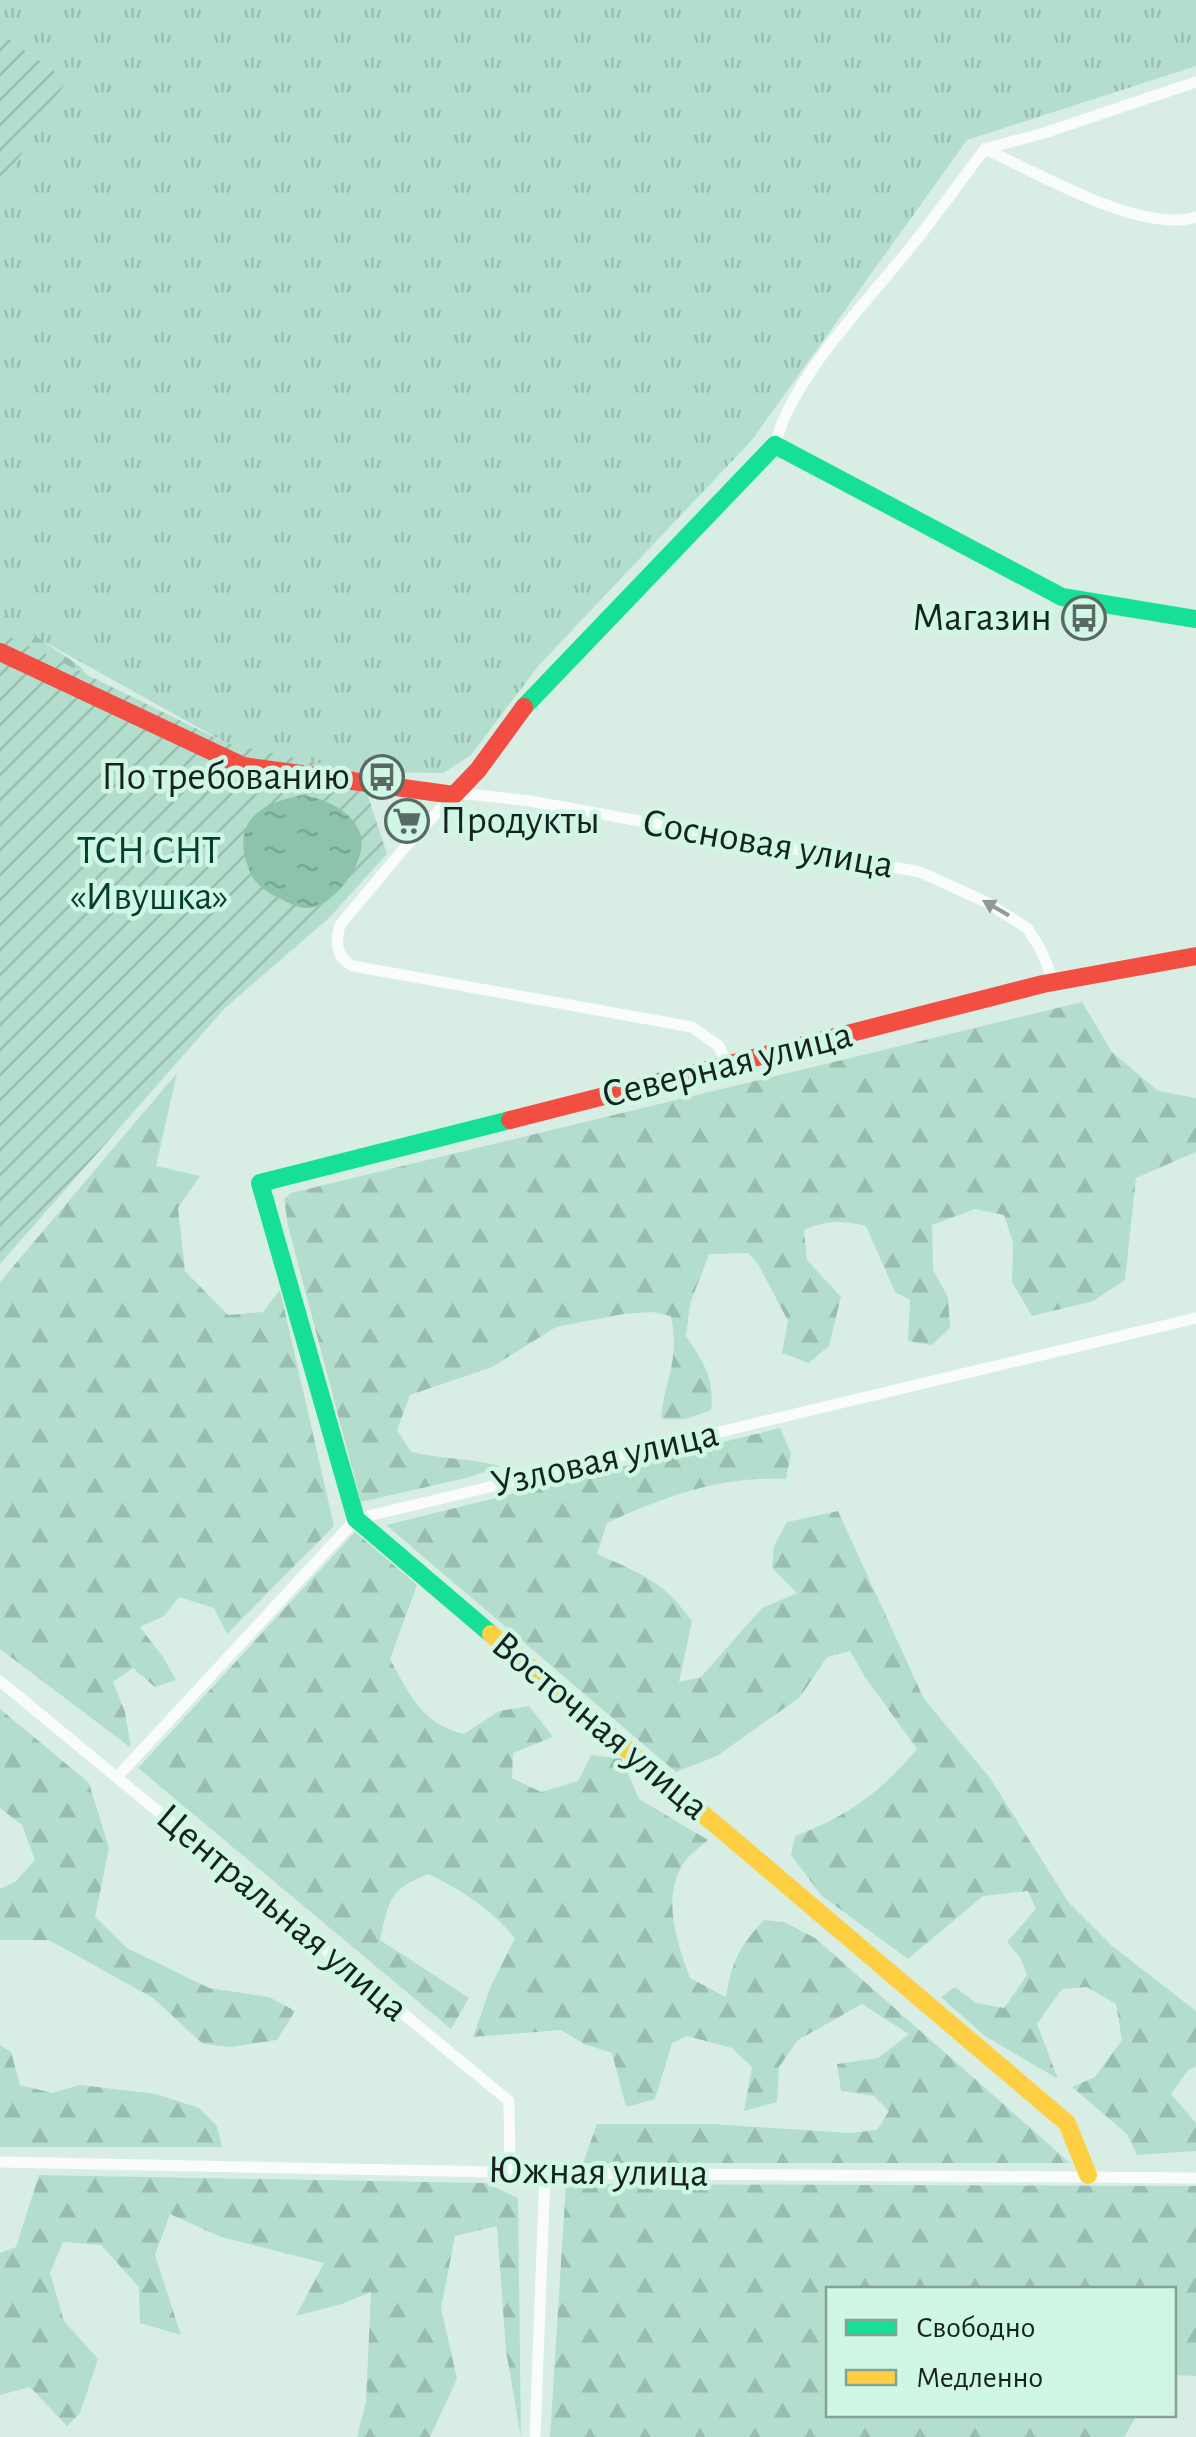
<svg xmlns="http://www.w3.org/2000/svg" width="1196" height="2437" viewBox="0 0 1196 2437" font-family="'Alegreya Sans',sans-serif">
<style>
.grass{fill:url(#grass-tufts)}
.forest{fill:url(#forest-firs)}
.garden{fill:url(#garden-furrows)}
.water{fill:url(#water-ripples)}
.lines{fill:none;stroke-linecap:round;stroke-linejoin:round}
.street{stroke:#f9fcfb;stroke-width:11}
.fast{stroke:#16e098;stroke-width:18}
.slow{stroke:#ffcf43;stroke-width:18}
.jam{stroke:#f24e42;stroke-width:18}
.oneway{fill:#929a98}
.labels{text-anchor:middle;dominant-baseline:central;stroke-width:9;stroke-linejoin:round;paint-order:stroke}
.poi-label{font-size:40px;fill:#15231e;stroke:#d0f6e6;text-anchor:end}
.street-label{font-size:40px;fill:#15231e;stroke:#d0f6e6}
.park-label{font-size:40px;fill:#033f2e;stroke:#d0f6e6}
</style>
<defs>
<pattern id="grass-tufts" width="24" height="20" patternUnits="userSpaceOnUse" patternTransform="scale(2.5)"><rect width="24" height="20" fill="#b3decd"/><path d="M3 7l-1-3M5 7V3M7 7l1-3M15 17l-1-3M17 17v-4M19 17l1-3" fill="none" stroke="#99beb0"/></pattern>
<pattern id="forest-firs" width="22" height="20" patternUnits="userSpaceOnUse" patternTransform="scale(2.5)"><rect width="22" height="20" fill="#b3decd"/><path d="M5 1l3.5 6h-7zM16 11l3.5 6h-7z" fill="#99beb0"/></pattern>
<pattern id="garden-furrows" width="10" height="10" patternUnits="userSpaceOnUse" patternTransform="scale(2.5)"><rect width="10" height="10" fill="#b3decd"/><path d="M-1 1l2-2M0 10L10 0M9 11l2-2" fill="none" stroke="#99beb0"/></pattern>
<pattern id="water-ripples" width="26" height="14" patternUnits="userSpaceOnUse" patternTransform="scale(2.5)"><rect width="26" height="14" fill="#8dc2ad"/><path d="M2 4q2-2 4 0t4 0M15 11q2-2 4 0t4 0" fill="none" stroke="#79a694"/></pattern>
</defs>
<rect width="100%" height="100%" fill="#d8eee5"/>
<path class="grass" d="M 0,0 L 1196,0 L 1196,66 L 967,140 L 752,440 L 540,664 L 471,755 L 443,773 L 360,772 L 226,743 L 0,617 L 0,188 L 67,80 L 0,33 Z"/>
<g class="forest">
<path d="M 0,612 L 81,667 L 89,680 L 0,641 Z"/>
<path d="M 1082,1002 L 1112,1052 L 1158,1091 L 1196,1098 L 1196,1152 L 1136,1178 L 1125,1280 L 1093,1301 L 1032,1316 L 1012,1282 L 1013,1242 L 1004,1215 L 975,1209 L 932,1225 L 933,1270 L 948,1297 L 950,1328 L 932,1345 L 908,1341 L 910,1300 L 895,1292 L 866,1226 C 844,1220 825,1220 804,1230 L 807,1260 L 841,1297 L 829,1346 L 809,1363 L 782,1353 L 788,1321 L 758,1264 L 748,1253 L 709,1254 L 690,1304 L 686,1336 C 703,1361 715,1379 711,1410 L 686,1419 L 661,1419 C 665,1377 680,1363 671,1316 L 652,1312 L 623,1314 L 556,1327 L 492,1367 L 410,1395 L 397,1430 L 411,1452 C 441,1459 470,1458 500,1466 L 470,1477 L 361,1502 L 288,1226 L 284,1199 L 291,1193 Z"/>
<path d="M 177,1073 L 156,1166 L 200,1176 L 178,1208 L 185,1271 L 228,1315 L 263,1312 L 280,1290 L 334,1526 L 227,1634 L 214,1608 L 179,1597 L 164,1616 L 140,1627 L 163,1657 L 176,1680 L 155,1687 L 133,1668 L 113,1682 L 125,1712 L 131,1748 L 0,1649 L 0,1282 Z"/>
<path d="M 780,1428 L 791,1453 L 786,1479 C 720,1476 666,1496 607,1523 L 597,1554 C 642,1574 662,1580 692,1621 L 679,1682 L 701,1677 L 762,1608 L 797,1593 L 772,1568 L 774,1546 L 787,1522 L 838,1511 L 924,1699 L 990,1778 L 1069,1903 L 1111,1945 L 1196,2011 L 1196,2066 L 1188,2070 L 1171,2094 L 1196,2123 L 1196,2151 L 1137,2155 L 1127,2134 L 1072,2087 L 1095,2077 L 1122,2040 L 1116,2004 L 1087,1987 L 1062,1989 L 1037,2024 L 1058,2079 L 985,2036 L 941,1997 L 955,1987 L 976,2003 L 1004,2008 L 1027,1975 L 1020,1957 L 1007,1942 L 1036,1909 L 1028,1891 L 983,1896 L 908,1959 L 822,1896 L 791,1855 L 795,1836 C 849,1816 880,1792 917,1749 L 865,1677 L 850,1651 L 827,1657 L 800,1697 L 717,1756 L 676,1772 L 386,1525 Z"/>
<path d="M 355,1532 L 417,1585 L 390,1659 C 409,1694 422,1724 464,1734 L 499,1711 L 529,1706 L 553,1737 L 513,1753 L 512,1778 L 541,1792 L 578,1781 L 591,1755 L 622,1759 L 639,1799 L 708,1840 C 699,1848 684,1859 680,1869 C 663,1904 678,1945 690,1978 L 726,1997 C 732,1961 739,1947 764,1920 L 784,1922 L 815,1938 L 1070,2163 L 583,2163 L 597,2124 L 713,2124 L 849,2133 L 877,2130 L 889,2111 L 874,2096 L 841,2091 L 837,2064 L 878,2058 L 909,2034 L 862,2004 L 798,2040 L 779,2067 L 777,2102 L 744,2111 L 752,2067 L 732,2048 L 687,2036 L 672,2043 L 655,2099 L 626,2107 L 612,2053 L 584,2044 L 561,2030 L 473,2037 L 491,1986 L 515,1938 C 491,1909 463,1891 429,1874 C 389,1889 389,1900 380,1940 L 469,1998 L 451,2029 L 138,1768 Z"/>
<path d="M 0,1709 L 89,1783 L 109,1848 L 95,1917 L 127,1948 L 209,1988 L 269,1997 L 295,2011 L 277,2040 L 231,2047 L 203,2044 L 153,1998 L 49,1940 L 0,1940 L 0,1889 L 15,1882 L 35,1860 L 22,1825 L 0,1808 Z"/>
<path d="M 0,2045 L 11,2052 L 20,2085 L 52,2093 L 80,2085 L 156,2094 L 199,2108 L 217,2126 L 222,2147 L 0,2147 Z"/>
<path d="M 39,2175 L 486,2183 L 518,2198 L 521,2437 L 506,2351 L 497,2226 L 455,2236 L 441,2308 L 457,2379 L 430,2437 L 357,2437 L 366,2402 L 371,2292 L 341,2304 L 296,2316 L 324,2263 L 221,2237 L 170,2214 L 155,2255 L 181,2335 L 140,2323 L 139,2287 L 101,2245 L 63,2242 L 50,2273 L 64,2321 L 98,2359 L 80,2413 L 67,2426 L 30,2387 L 0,2395 L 0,2253 L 16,2247 Z"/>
<path d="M 566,2184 L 1196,2186 L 1196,2376 L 1174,2375 L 1174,2290 L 828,2290 L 828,2414 L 1137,2415 L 1124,2437 L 550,2437 Z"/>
</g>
<g class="garden">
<path d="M 0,33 L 67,80 L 0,188 Z"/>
<path d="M 0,632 L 226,743 L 360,772 L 387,854 L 329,918 L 224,1009 L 0,1264 Z"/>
</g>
<path class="water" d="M 302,795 C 323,798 349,809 359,830 C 372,857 334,909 306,908 C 296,908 286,901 277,897 C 267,893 254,883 250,872 C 230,823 257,804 302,795 Z"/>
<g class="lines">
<g class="street">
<path d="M 985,149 L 1044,133 L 1196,82"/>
<path d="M 775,445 C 790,383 855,315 895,266 C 927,229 955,188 985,149 C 1038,173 1140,234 1196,217"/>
<path d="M 727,1064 L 719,1046 L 692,1027 L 353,966 C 336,958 335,942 340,925 L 412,839 L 454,795 L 470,794 L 530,801 L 920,872 L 986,902 L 1027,928 L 1040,948 L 1054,982"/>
<path d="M 0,1681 L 509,2101 L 510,2171"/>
<path d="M 118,1776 L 356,1519 L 1196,1318"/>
<path d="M 0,2162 L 545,2173 L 1196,2178"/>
<path d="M 535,2437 L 545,2173"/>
</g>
<g class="fast">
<path d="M 524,707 L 775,445 L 1062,597 L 1196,619"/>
<path d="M 491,1634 L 356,1519 L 260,1183 L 510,1120"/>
</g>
<path class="slow" d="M 491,1634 L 1067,2123 L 1088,2175"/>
<g class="jam">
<path d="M 0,652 L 243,766 L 454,795 L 478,770 L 524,707"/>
<path d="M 510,1120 L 1043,984 L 1196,956"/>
</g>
</g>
<defs><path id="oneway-solid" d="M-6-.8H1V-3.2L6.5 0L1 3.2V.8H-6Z" transform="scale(2.5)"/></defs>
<use class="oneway" href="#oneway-solid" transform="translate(996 908) rotate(-150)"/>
<defs>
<g id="bus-ring" transform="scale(2.25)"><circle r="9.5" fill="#d0f6e6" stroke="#596a64" stroke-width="1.5"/><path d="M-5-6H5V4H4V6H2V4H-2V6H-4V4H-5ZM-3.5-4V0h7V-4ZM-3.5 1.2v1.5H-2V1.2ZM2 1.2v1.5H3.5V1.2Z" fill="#596a64"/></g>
<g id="supermarket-ring" transform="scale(2.25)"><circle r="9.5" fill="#d0f6e6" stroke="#596a64" stroke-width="1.5"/><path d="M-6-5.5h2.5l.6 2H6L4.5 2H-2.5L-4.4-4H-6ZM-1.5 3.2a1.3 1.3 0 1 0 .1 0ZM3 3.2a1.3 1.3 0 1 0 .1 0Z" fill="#596a64"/></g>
</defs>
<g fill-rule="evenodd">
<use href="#bus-ring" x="1084" y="618"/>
<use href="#bus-ring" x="382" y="777"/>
<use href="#supermarket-ring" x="407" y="821"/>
</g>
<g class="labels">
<g class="poi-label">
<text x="1052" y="618">Магазин</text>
<text x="350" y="777">По требованию</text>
<text x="440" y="821" text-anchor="start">Продукты</text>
</g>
<g class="street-label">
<text transform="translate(768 844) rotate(10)">Сосновая улица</text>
<text transform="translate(727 1065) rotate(-14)">Северная улица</text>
<text transform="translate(605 1459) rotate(-13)">Узловая улица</text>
<text transform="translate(600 1726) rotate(40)">Восточная улица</text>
<text transform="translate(282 1913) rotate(40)">Центральная улица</text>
<text transform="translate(598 2172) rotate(1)">Южная улица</text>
</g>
<g class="park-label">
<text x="149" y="851">ТСН СНТ<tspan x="149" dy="46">«Ивушка»</tspan></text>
</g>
</g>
<rect x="826" y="2287" width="350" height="130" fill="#d0f6e6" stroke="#85a296" stroke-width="2.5"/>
<rect x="846" y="2320" width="50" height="15" fill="#16e098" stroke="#85a296" stroke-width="2.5"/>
<text x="916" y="2337" font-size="30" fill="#15231e">Свободно</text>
<rect x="846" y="2370" width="50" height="15" fill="#ffcf43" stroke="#85a296" stroke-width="2.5"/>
<text x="916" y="2387" font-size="30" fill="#15231e">Медленно</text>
</svg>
